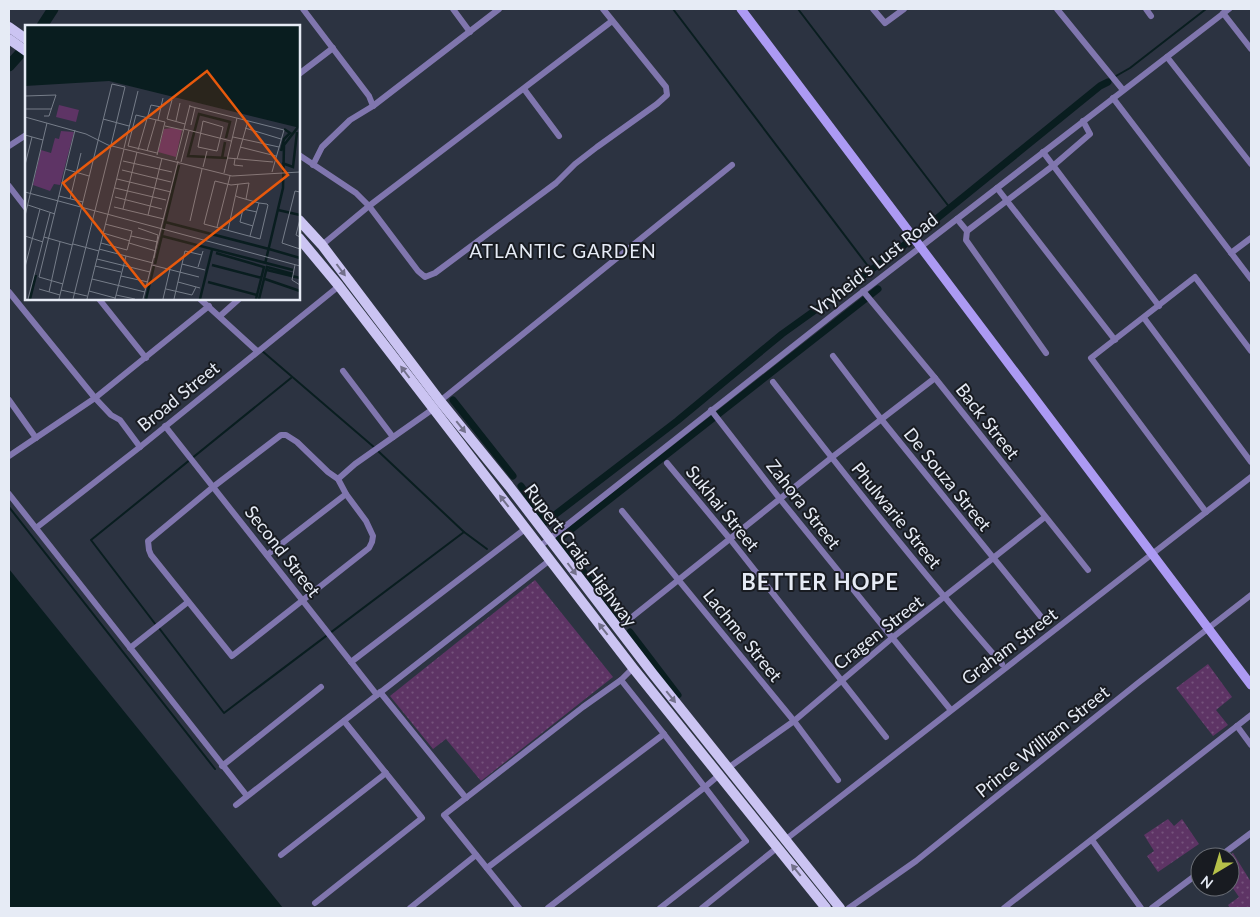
<svg xmlns="http://www.w3.org/2000/svg" width="1260" height="917" viewBox="0 0 1260 917" font-family="Lato,sans-serif">
<style>
.park{fill:url(#park-dots)}
.water{fill:#091d1f}
.lines{fill:none;stroke-linecap:round;stroke-linejoin:round}
.stream{stroke:#091d1f;stroke-width:2}
.canal{stroke:#091d1f;stroke-width:7}
.river{stroke:#091d1f;stroke-width:11}
.street{stroke:#8076ae;stroke-width:6}
.secondary{stroke:#ac9af3;stroke-width:9}
.primary{stroke:#cbc4f2;stroke-width:10}
.oneway{fill:#72708a}
.labels{text-anchor:middle;dominant-baseline:central;stroke-width:4;stroke-linejoin:round;paint-order:stroke}
.street-label{font-size:18px;fill:#e6ebf5;stroke:#181b21}
.neighbourhood-label{font-size:19px;letter-spacing:1px;fill:#e6ebf5;stroke:#181b21}
.district-label{font-size:22px;font-weight:bold;letter-spacing:1px;fill:#e6ebf5;stroke:#181b21}
.inset-river{fill:none;stroke:#091d1f;stroke-width:2.5}
.inset-road{fill:none;stroke:#767d89;stroke-width:1}
.view{fill:#e8590c;fill-opacity:0.15;stroke:#e8590c;stroke-width:2.5}
.inset-edge{fill:none;stroke:#e6ebf5;stroke-width:2.5}
</style>
<defs>
<pattern id="park-dots" width="8" height="8" patternUnits="userSpaceOnUse" patternTransform="scale(1.25)"><rect width="8" height="8" fill="#5e3465"/><path d="M2 2h.1M6 6h.1" fill="none" stroke="#75527c" stroke-width="1.8" stroke-linecap="round"/></pattern>
</defs>
<rect width="100%" height="100%" fill="#2c3341"/>
<g class="park">
<path d="M 535,580 L 613,677 L 481,781 L 446,739 L 433,749 L 390,696 Z"/>
<path d="M 1208,664 L 1232,697 L 1216,710 L 1228,725 L 1213,736 L 1176,688 Z"/>
<path d="M 1168,819 L 1174,826 L 1182,819 L 1199,844 L 1158,872 L 1147,856 L 1154,851 L 1144,835 Z"/>
<path d="M 1233,853 L 1251,882 L 1251,906 L 1249,908 L 1230,908 L 1228,905 L 1239,897 L 1230,884 L 1230,857 L 1228,857 Z"/>
</g>
<path class="water" d="M 9,569 L 283,908 L 9,908 Z"/>
<g class="lines">
<g class="stream">
<path d="M 673,9 L 871,270"/>
<path d="M 798,9 L 950,208"/>
<path d="M 1116,76 L 1130,68 L 1206,9"/>
<path d="M 261,350 L 375,448"/>
<path d="M 9,507 L 215,769"/>
<path d="M 464,532 L 487,549"/>
<path d="M 156,625 L 91,540 L 291,378"/>
<path d="M 159,628 L 224,713 L 464,532 L 378,451"/>
</g>
<g class="canal">
<path d="M 453,400 L 513,476"/>
<path d="M 521,486 L 546,522"/>
<path d="M 552,517 L 677,421 L 782,334 L 892,255 L 1100,86 L 1108,82"/>
<path d="M 620,620 L 559,539 L 878,289"/>
<path d="M 630,632 L 678,695"/>
</g>
<g class="river">
<path d="M 42,26 L 53,9"/>
<path d="M 9,66 L 26,47"/>
</g>
<g class="street">
<path d="M 303,9 L 369,96 L 373,106"/>
<path d="M 453,9 L 470,32"/>
<path d="M 873,9 L 885,23 L 904,9"/>
<path d="M 1057,9 L 1123,90"/>
<path d="M 1146,9 L 1151,16"/>
<path d="M 1223,13 L 1251,49"/>
<path d="M 1167,57 L 1251,164"/>
<path d="M 299,74 L 333,48"/>
<path d="M 524,89 L 559,136"/>
<path d="M 1113,98 L 1251,279"/>
<path d="M 9,146 L 26,135"/>
<path d="M 1043,152 L 1159,306"/>
<path d="M 299,155 L 356,193 L 369,206 L 418,271 L 425,277 L 435,273 L 556,183 L 575,164 L 597,147 L 657,104 L 667,95 L 666,87 L 603,9"/>
<path d="M 313,165 L 322,147 L 350,120 L 373,106 L 499,9"/>
<path d="M 9,186 L 26,208"/>
<path d="M 997,188 L 1115,340"/>
<path d="M 957,219 L 967,231 L 966,240 L 1046,353"/>
<path d="M 967,231 L 1054,165 L 1090,134 L 1083,121"/>
<path d="M 322,245 L 369,206 L 612,21"/>
<path d="M 1231,253 L 1251,238"/>
<path d="M 863,291 L 935,378 L 1088,570"/>
<path d="M 9,292 L 95,398 L 111,415 L 120,420 L 140,447"/>
<path d="M 99,299 L 146,358"/>
<path d="M 200,299 L 257,351"/>
<path d="M 220,316 L 239,299"/>
<path d="M 1144,318 L 1251,462"/>
<path d="M 833,356 L 881,419 L 1042,618"/>
<path d="M 343,371 L 393,437"/>
<path d="M 773,382 C 847,478 922,573 1002,664"/>
<path d="M 9,400 L 36,438"/>
<path d="M 440,401 L 732,165"/>
<path d="M 711,410 L 780,499 L 950,709"/>
<path d="M 165,426 L 377,695"/>
<path d="M 281,435 L 286,435 L 297,442 L 328,472 L 338,479 L 346,494 L 366,521 L 373,536 L 372,542 L 369,548 L 232,656 L 151,555 L 149,550 L 148,541 L 213,487 Z"/>
<path d="M 9,456 L 95,398 L 209,306"/>
<path d="M 667,463 L 730,539 L 886,737"/>
<path d="M 338,479 L 355,464 L 433,409"/>
<path d="M 9,494 L 247,796"/>
<path d="M 622,511 L 794,721 L 838,780"/>
<path d="M 1206,512 L 1091,358 L 1195,277 L 1251,351"/>
<path d="M 36,528 L 140,447 L 339,286"/>
<path d="M 539,547 L 839,310 L 1229,9"/>
<path d="M 267,555 L 346,494"/>
<path d="M 617,629 L 831,458 L 935,378"/>
<path d="M 130,648 L 188,602"/>
<path d="M 351,662 L 525,529"/>
<path d="M 621,680 L 664,734 L 746,841 L 660,908"/>
<path d="M 380,692 L 466,798"/>
<path d="M 1237,726 L 1251,745"/>
<path d="M 222,766 L 321,687"/>
<path d="M 728,768 L 794,721 L 892,638 L 1045,517"/>
<path d="M 236,805 L 550,560"/>
<path d="M 785,840 C 940,718 1096,598 1251,477"/>
<path d="M 1092,840 L 1141,908"/>
<path d="M 281,855 L 386,773"/>
<path d="M 1219,857 L 1251,833"/>
<path d="M 487,868 L 664,734"/>
<path d="M 315,903 L 422,818 L 344,721"/>
<path d="M 410,908 L 476,855"/>
<path d="M 519,908 L 444,815 L 583,707 L 621,680 L 633,668"/>
<path d="M 548,908 L 705,787 L 718,776"/>
<path d="M 702,908 L 778,847"/>
<path d="M 849,908 L 916,861 L 1138,683 L 1251,595"/>
<path d="M 1004,908 L 1251,715"/>
<path d="M 1152,908 L 1200,872"/>
</g>
<path class="secondary" d="M 741,9 L 1251,685"/>
<g class="primary">
<path d="M 9,27 L 26,39"/>
<path d="M 9,39 L 26,51"/>
<path d="M 299,220 L 322,245 L 440,401 L 509,486 L 653,674 L 840,908"/>
<path d="M 299,238 L 339,286 L 633,668 L 826,908"/>
</g>
</g>
<defs><path id="oneway-solid" d="M-6-.8H1V-3.2L6.5 0L1 3.2V.8H-6Z" transform="scale(1.25)"/></defs>
<g class="oneway">
<use href="#oneway-solid" transform="translate(341 270) rotate(53)"/>
<use href="#oneway-solid" transform="translate(405 372) rotate(-127)"/>
<use href="#oneway-solid" transform="translate(461 427) rotate(51)"/>
<use href="#oneway-solid" transform="translate(504 501) rotate(-128)"/>
<use href="#oneway-solid" transform="translate(572 569) rotate(53)"/>
<use href="#oneway-solid" transform="translate(603 629) rotate(-128)"/>
<use href="#oneway-solid" transform="translate(671 697) rotate(51)"/>
<use href="#oneway-solid" transform="translate(796 870) rotate(-129)"/>
</g>
<g class="labels">
<g class="street-label">
<text transform="translate(874 264) rotate(-38)">Vryheid's Lust Road</text>
<text transform="translate(178 396) rotate(-39)">Broad Street</text>
<text transform="translate(988 421) rotate(52)">Back Street</text>
<text transform="translate(948 479) rotate(51)">De Souza Street</text>
<text transform="translate(804 504) rotate(52)">Zahora Street</text>
<text transform="translate(723 508) rotate(51)">Sukhai Street</text>
<text transform="translate(897 515) rotate(51)">Phulwarie Street</text>
<text transform="translate(283 551) rotate(52)">Second Street</text>
<text transform="translate(581 555) rotate(53)">Rupert Craig Highway</text>
<text transform="translate(878 632) rotate(-38)">Cragen Street</text>
<text transform="translate(743 635) rotate(51)">Lachme Street</text>
<text transform="translate(1009 646) rotate(-37)">Graham Street</text>
<text transform="translate(1042 741) rotate(-39)">Prince William Street</text>
</g>
<g class="neighbourhood-label">
<text x="563" y="250">ATLANTIC GARDEN</text>
</g>
<g class="district-label">
<text x="820" y="581">BETTER HOPE</text>
</g>
</g>
<g transform="translate(25 25)">
<rect width="275" height="275" fill="#2c3341"/>
<path d="M 34,80 L 54,85 L 51,97 L 31,92 Z" fill="#5e3465"/>
<path d="M 36,106 L 49,107 L 35,160 L 29,159 L 25,166 L 8,160 L 16,125 L 26,128 L 30,113 L 34,114 Z" fill="#5e3465"/>
<path d="M 147,103 L 157,105 L 151,132 L 133,127 L 139,104 Z" fill="#5e3465"/>
<path d="M 0,1 L 275,1 L 275,103 L 84,56 L 0,61 Z" fill="#091d1f"/>
<path class="inset-river" d="M 201,113 L 205,97 L 174,89 L 163,131 L 202,133M 256,126 L 259,114 L 265,108 L 259,104M 197,133 L 200,117M 257,138 L 268,142 L 272,107M 253,185 L 275,190M 140,197 L 244,224M 137,211 L 268,245M 244,224 L 275,233M 191,228 L 239,242 L 231,274M 130,239 L 154,140M 240,239 L 258,163 L 259,120 L 273,102M 187,240 L 237,253M 242,245 L 275,253M 240,254 L 275,266M 183,257 L 232,270M 5,274 L 11,250M 121,274 L 129,241M 175,274 L 187,225M 234,274 L 242,242 L 268,249"/>
<path class="inset-road" d="M 0,71 L 31,70 L 24,91 L 19,91M 147,75 L 142,94 L 160,99M 164,81 L 259,105 L 247,147M 0,84 L 26,84M 0,92 L 61,109 L 83,120 L 207,151 L 275,147M 78,94 L 104,101M 133,95 L 138,73M 151,96 L 155,78M 178,96 L 198,102 L 192,126 L 173,122 ZM 166,100 L 170,83M 140,101 L 158,105M 220,103 L 256,114M 159,104 L 206,116M 0,110 L 18,115M 208,112 L 254,122M 215,122 L 251,131M 99,123 L 113,66M 113,125 L 126,80 L 136,82M 122,126 L 131,95M 132,130 L 140,97 L 111,90 L 103,121 L 132,128M 203,133 L 248,137M 210,134 L 209,140 L 218,141M 212,134 L 223,96M 151,135 L 165,80M 98,136 L 147,147M 156,137 L 164,106M 0,140 L 7,112M 178,142 L 182,126M 40,144 L 64,151M 97,145 L 146,157M 199,148 L 212,93M 92,154 L 146,167M 90,163 L 141,175M 0,167 L 275,241M 275,167 L 270,166 L 257,218 L 275,224M 34,171 L 58,177M 211,171 L 213,172 L 234,178 L 242,179 L 243,180 L 235,214 L 179,199 L 190,156 L 206,160 L 224,158 L 221,174M 90,172 L 137,184M 45,174 L 56,128M 3,180 L 30,189M 89,182 L 139,194M 98,184 L 112,127M 123,190 L 137,133M 0,191 L 22,98M 275,194 L 271,210 L 275,212M 165,196 L 177,144M 228,201 L 215,197 L 218,184 L 232,187M 192,202 L 205,151M 113,203 L 133,210M 203,205 L 213,159M 78,208 L 105,216M 0,211 L 18,217M 106,211 L 133,217M 225,211 L 234,178M 19,212 L 47,220M 76,218 L 102,225 L 107,206 L 80,199M 104,218 L 131,226M 48,219 L 74,226M 74,224 L 128,238M 129,233 L 133,210M 72,234 L 125,247M 157,239 L 180,245M 127,240 L 174,252M 270,240 L 267,255 L 275,260M 70,241 L 96,247M 0,242 L 15,184M 173,242 L 178,226M 96,251 L 123,257M 67,254 L 120,267M 153,257 L 175,263M 38,259 L 14,252 L 50,105M 14,264 L 35,270M 141,264 L 167,270 L 171,262M 36,265 L 62,271M 64,266 L 90,273M 24,267 L 35,217M 91,270 L 110,274M 3,274 L 25,188M 34,274 L 87,59 L 100,62 L 86,120M 48,274 L 86,121M 62,274 L 99,124M 90,274 L 101,231M 118,274 L 153,136M 138,274 L 145,244M 149,274 L 160,226 L 177,230"/>
<path class="view" d="M 182,46 L 263,150 L 120,262 L 38,158 Z"/>
<rect width="275" height="275" class="inset-edge"/>
</g>
<rect width="1260" height="917" fill="none" stroke="#e6ebf5" stroke-width="20"/>
<g transform="translate(1215 872) rotate(218)"><circle r="24" fill="#181b21" stroke="#6a6e76"/>
<path d="M0-4L9 19L0 12L-9 19Z" fill="#b6c149"/>
<text y="-8" font-size="14" font-weight="bold" text-anchor="middle" fill="#e6ebf5">N</text>
</g>
</svg>
